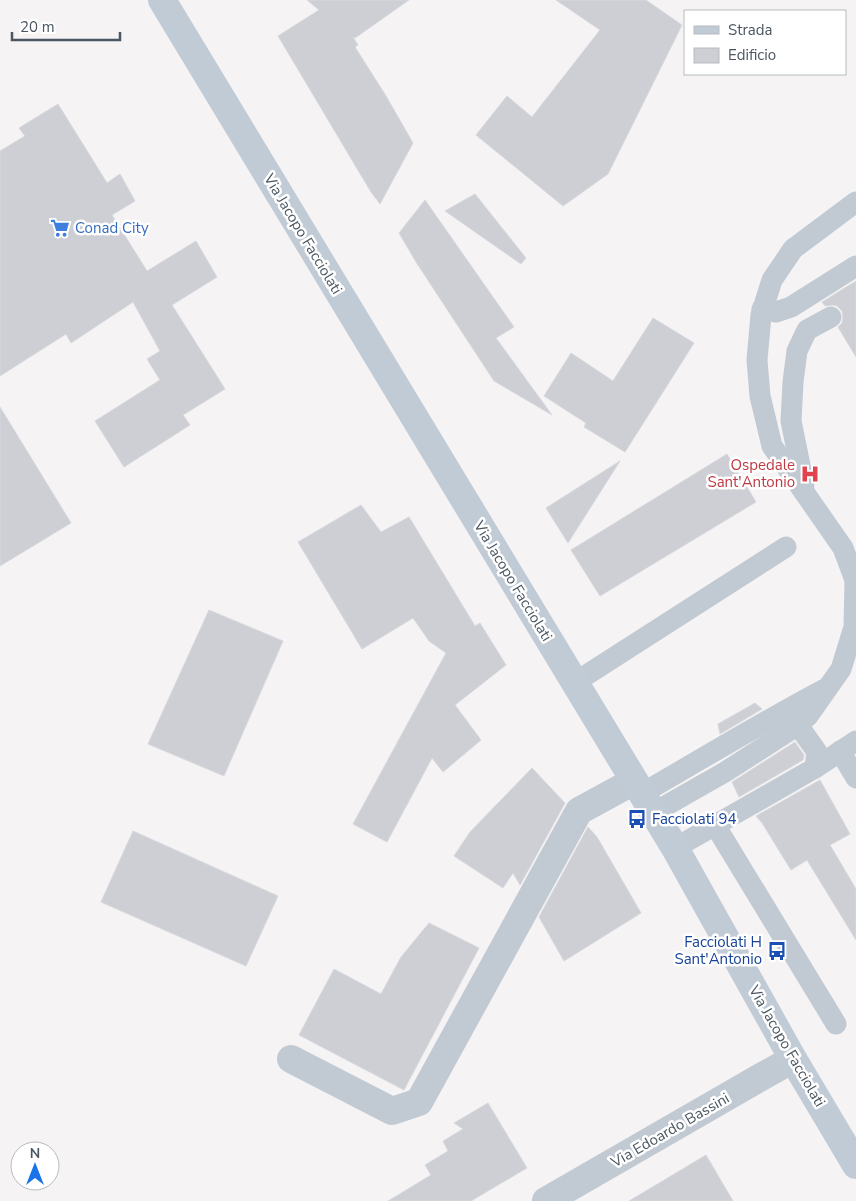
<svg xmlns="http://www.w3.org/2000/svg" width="856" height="1201" viewBox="0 0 856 1201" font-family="'Nunito Sans',sans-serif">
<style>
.building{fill:#cdcfd5;stroke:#d7d9de}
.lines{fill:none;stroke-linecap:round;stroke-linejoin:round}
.lane{stroke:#c1cad2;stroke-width:21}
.street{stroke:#c1cad2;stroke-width:28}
.secondary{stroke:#c1cbd6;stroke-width:28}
.labels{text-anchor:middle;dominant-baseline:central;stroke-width:5;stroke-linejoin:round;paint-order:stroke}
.shop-label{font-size:15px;fill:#366cbe;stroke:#fff;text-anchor:start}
.street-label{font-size:15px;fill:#4a5661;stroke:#fff}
.health-label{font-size:15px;fill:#be3a42;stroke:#fff;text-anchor:end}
.transit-label{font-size:15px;fill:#164399;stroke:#fff;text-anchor:start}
</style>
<rect width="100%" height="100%" fill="#f5f3f3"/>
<g class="building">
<path d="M 307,0 L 409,0 L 355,38 L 353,37 L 358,45 L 355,47 L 386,96 L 413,143 L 380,204 L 371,192 L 278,36 L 319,10 Z"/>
<path d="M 556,0 L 646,0 L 682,25 L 608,174 L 563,206 L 476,135 L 507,96 L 532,117 L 600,30 Z"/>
<path d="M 58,104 L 107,183 L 120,174 L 135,201 L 112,215 L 147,271 L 196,241 L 217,277 L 172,305 L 225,389 L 183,415 L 190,425 L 124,467 L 95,421 L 160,380 L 147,359 L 160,351 L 133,302 L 71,343 L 66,334 L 0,376 L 0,151 L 25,136 L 19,128 Z"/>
<path d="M 475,194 L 526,258 L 521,264 L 445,211 Z"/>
<path d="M 425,200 L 514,327 L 496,338 L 552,415 L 494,381 L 416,262 L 399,233 Z"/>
<path d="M 856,281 L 856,357 L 838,327 L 842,323 L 843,318 L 842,311 L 837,306 L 832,305 L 825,306 L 822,302 Z"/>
<path d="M 653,318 L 694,343 L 625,452 L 584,427 L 586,423 L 544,396 L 571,353 L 613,381 Z"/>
<path d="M 0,407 L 71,523 L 0,566 Z"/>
<path d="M 727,454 L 756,502 L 600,596 L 571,550 Z"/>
<path d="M 620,461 L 568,543 L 546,508 Z"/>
<path d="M 361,505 L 381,532 L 409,517 L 475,626 L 480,623 L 506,665 L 455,705 L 481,740 L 443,772 L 432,758 L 387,842 L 353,824 L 446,653 L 429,641 L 413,618 L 362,649 L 298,542 Z"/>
<path d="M 209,610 L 283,641 L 224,776 L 148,744 Z"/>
<path d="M 755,703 L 762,709 L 720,734 L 718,724 Z"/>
<path d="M 795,742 L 804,755 L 803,760 L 739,797 L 732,782 Z"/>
<path d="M 532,768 L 565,803 L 520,885 L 513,873 L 503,888 L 454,856 L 470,832 Z"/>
<path d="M 820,780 L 850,834 L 830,845 L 856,889 L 856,940 L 807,860 L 791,870 L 762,823 L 756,816 Z"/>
<path d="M 588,827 L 597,837 L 641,913 L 564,961 L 539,917 Z"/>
<path d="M 133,831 L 278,896 L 246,966 L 101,902 Z"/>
<path d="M 429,923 L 479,948 L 404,1090 L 299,1035 L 334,969 L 381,994 L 401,957 Z"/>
<path d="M 488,1103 L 527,1168 L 471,1201 L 388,1201 L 431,1175 L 425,1165 L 448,1151 L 443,1141 L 463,1129 L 454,1123 Z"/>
<path d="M 706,1155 L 733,1201 L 629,1201 Z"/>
</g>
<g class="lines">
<g class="lane">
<path d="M 762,309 L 776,312 L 791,307 L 856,266"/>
<path d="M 804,485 L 791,421 L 793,382 L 797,351 L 807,330 L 831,317"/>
<path d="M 574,683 L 786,547"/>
<path d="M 786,720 L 798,725 L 817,752 L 815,768"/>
<path d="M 840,751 L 856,778"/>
<path d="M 641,794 C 702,759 762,722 825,689"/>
<path d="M 653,813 L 725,772 L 798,725 L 808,716 L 841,669 L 854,627 L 855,580 L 843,548 L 772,446 L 760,396 L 757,360 L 761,315 L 772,280 L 793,249 L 856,202"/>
<path d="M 715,825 L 836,1024"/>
<path d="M 675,848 L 815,768 L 856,741"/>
</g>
<g class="street">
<path d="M 291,1059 L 392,1111 L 419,1102 L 579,811 L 634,781"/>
<path d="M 546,1201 L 761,1077 L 793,1059"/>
</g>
<path class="secondary" d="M 162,0 L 675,848 L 793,1059 L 856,1165"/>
</g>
<defs>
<g id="supermarket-bare" transform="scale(1.5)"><path d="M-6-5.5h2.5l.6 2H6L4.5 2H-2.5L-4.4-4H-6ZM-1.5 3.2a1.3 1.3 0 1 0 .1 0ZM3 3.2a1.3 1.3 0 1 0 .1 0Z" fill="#3f7fe0" stroke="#fff" stroke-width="2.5" paint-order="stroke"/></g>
<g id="hospital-bare" transform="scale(1.5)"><path d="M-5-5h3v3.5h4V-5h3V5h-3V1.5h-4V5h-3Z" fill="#e0444e" stroke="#fff" stroke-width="2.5" paint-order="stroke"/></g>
<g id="bus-bare" transform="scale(1.5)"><path d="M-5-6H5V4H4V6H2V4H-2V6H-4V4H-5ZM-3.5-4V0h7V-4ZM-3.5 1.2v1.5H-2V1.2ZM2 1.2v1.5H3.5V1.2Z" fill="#1a4fb4" stroke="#fff" stroke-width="2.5" paint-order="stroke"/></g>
</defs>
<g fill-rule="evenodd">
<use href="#supermarket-bare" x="60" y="228"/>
<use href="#hospital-bare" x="810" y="474"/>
<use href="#bus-bare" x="637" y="819"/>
<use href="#bus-bare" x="777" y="951"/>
</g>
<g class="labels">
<g class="shop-label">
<text x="75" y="228">Conad City</text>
</g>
<g class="street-label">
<text transform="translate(303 234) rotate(59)">Via Jacopo Facciolati</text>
<text transform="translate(513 581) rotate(59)">Via Jacopo Facciolati</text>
<text transform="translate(787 1046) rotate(60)">Via Jacopo Facciolati</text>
<text transform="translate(670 1130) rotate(-30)">Via Edoardo Bassini</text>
</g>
<g class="health-label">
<text x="795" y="465">Ospedale<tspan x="795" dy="17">Sant'Antonio</tspan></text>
</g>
<g class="transit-label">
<text x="652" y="819">Facciolati 94</text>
<text x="762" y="942" text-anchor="end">Facciolati H<tspan x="762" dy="17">Sant'Antonio</tspan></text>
</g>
</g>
<rect x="684" y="10" width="162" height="65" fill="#ffffff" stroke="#b7bbc0"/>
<rect x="694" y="26" width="25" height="8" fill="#c1cbd6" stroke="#b7bbc0"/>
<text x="728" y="35" font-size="15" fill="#4a5661">Strada</text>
<rect x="694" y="48" width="25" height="15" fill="#cdcfd5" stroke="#b7bbc0"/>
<text x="728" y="60" font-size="15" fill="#4a5661">Edificio</text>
<g transform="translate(35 1166)"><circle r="24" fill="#ffffff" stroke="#b7bbc0"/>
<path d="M0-4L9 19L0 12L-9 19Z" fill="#1a73e8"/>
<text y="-8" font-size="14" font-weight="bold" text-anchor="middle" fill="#4a5661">N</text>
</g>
<path d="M12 32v8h108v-8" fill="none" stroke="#4a5661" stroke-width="2.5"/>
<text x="20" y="32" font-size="15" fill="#4a5661" stroke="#ffffff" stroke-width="4" paint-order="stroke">20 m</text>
</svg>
